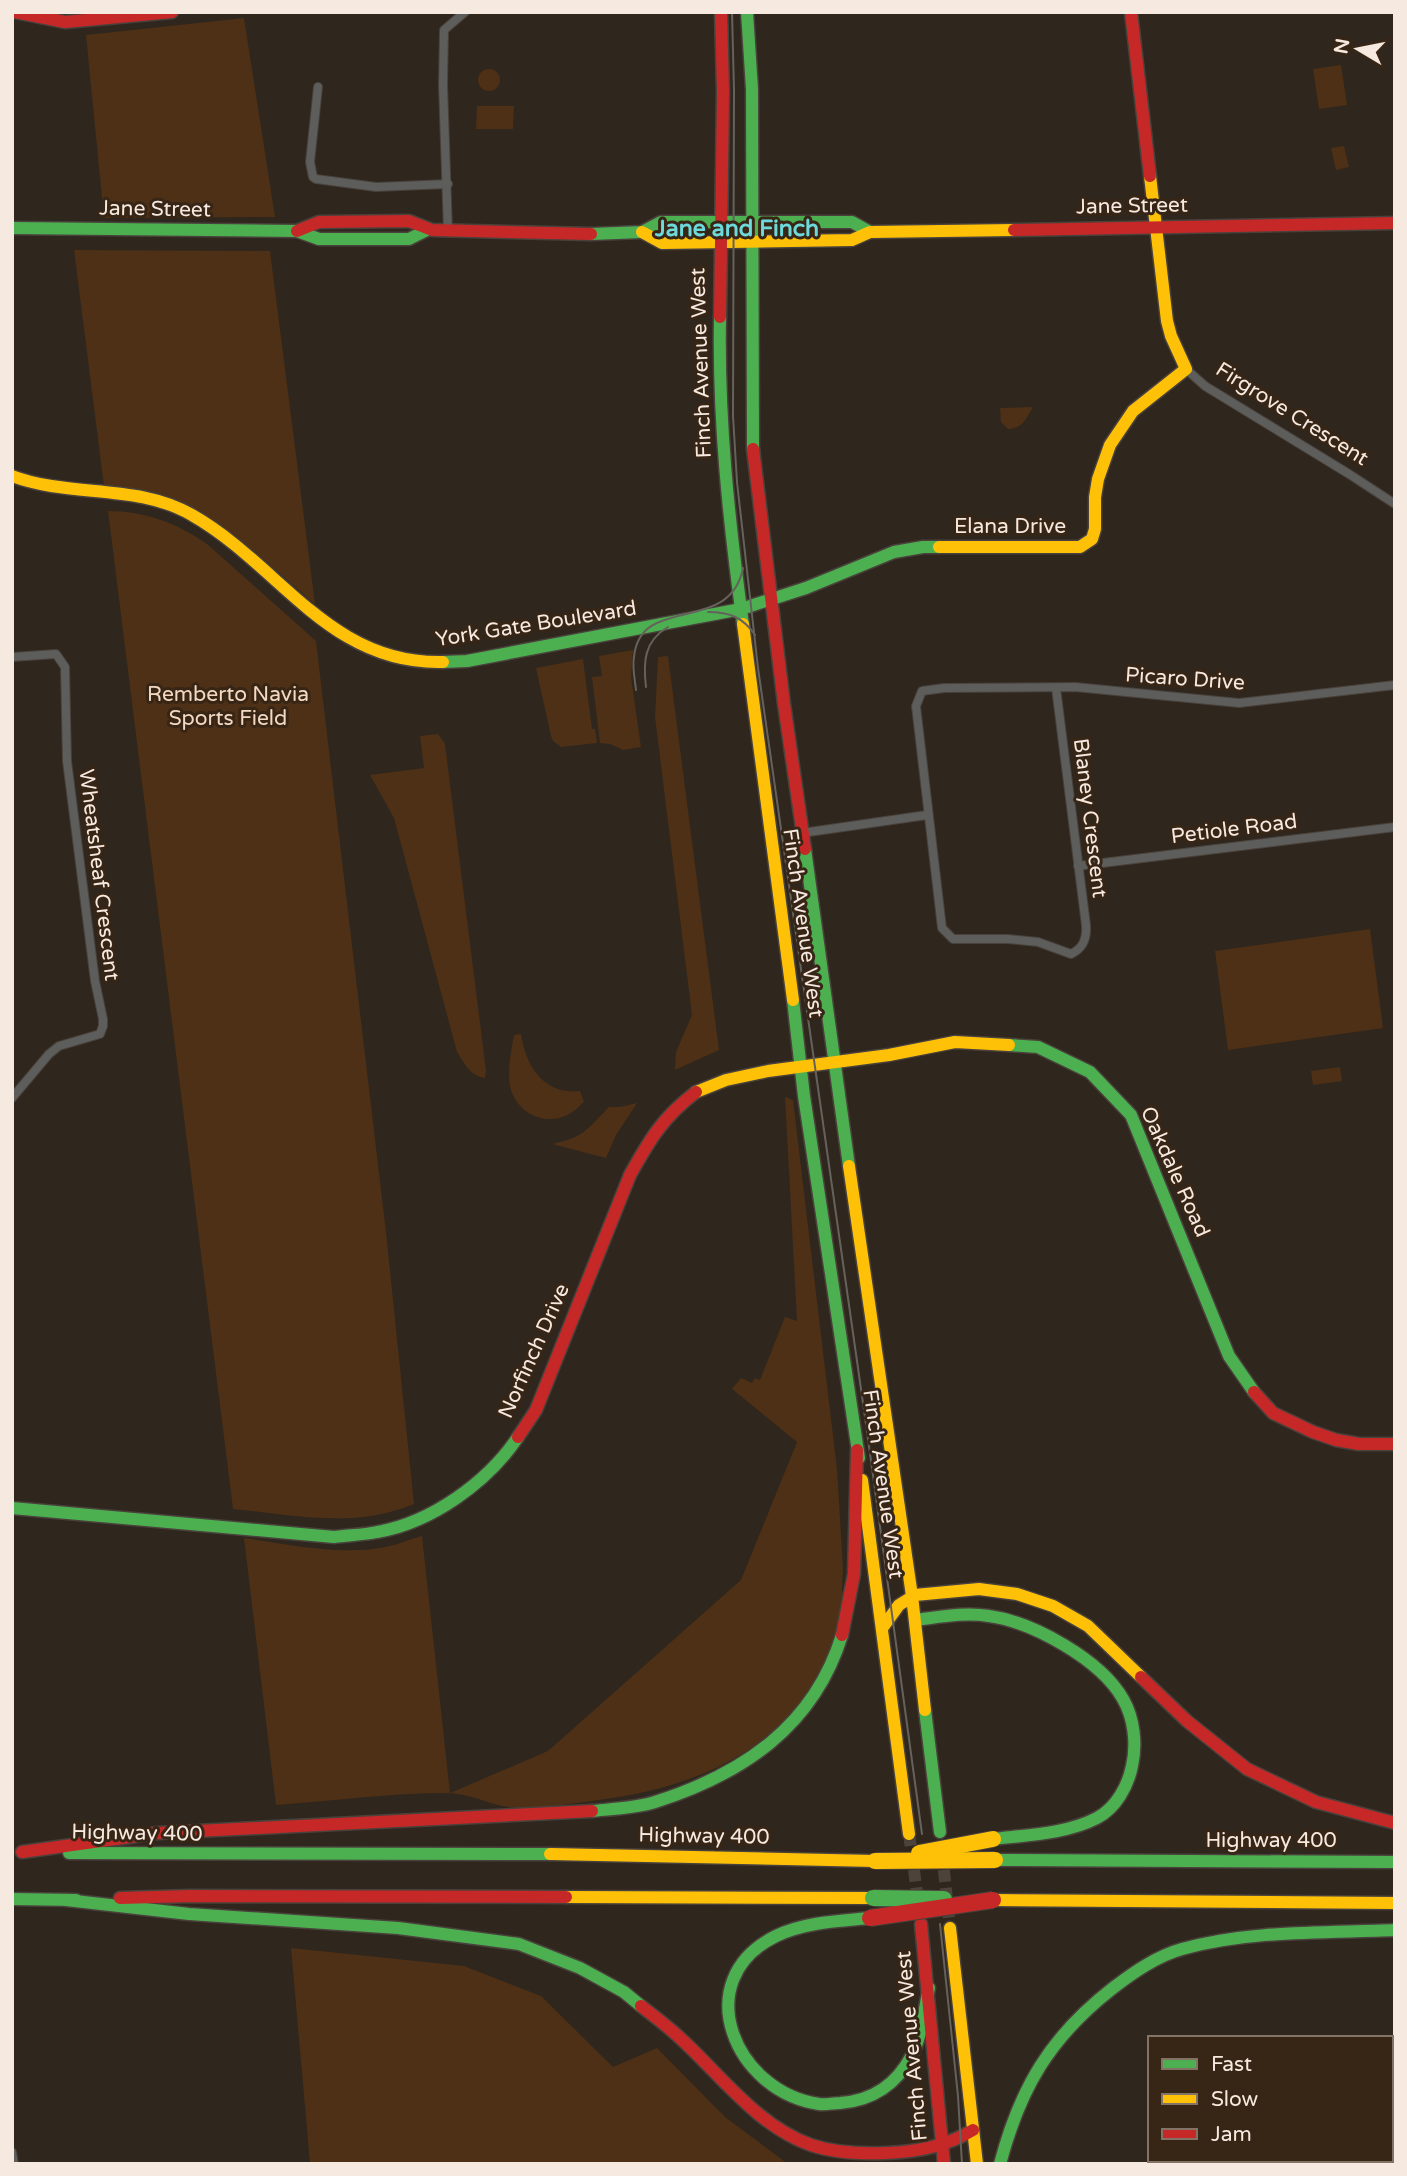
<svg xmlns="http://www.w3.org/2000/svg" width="1407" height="2176" viewBox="0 0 1407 2176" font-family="'Varela Round',sans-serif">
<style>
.green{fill:#4d3015}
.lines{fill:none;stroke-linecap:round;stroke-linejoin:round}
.secondary-tunnel{stroke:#4d433b;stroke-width:12;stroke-dasharray:12 6;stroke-linecap:butt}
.street-casing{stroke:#49413b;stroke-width:10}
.fast-casing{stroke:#49413b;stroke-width:15}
.slow-casing{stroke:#49413b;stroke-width:15}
.jam-casing{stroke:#49413b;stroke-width:15}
.street{stroke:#5d5d5b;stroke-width:8}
.fast{stroke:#4caf50;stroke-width:12}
.slow{stroke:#ffc107;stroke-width:12}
.jam{stroke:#c62828;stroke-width:12}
.tram{stroke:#65625d;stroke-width:2}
.fast-bridge-casing{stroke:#49413b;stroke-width:18;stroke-linecap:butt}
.slow-bridge-casing{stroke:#49413b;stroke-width:18;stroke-linecap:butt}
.jam-bridge-casing{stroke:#49413b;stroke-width:18;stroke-linecap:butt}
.fast-bridge{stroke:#4caf50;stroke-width:16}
.slow-bridge{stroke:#ffc107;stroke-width:16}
.jam-bridge{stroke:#c62828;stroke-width:16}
.labels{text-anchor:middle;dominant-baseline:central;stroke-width:6;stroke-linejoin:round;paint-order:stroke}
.street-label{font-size:21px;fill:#f6e9e0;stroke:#372516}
.park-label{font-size:21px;fill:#f5d8c1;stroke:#372516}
.neighbourhood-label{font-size:23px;font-weight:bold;fill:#6dd9db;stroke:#372516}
</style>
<rect width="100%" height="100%" fill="#2f261e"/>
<g class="green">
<path d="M 244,18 L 275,217 L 104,218 L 86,35 Z"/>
<path d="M 1341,65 L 1347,105 L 1319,109 L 1313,69 Z"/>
<circle cx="489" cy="80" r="11"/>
<path d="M 477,106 L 514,106 L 513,129 L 476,129 Z"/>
<path d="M 1344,146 L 1349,167 L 1336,170 L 1331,148 Z"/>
<path d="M 74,250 L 270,251 L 315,604 C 278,573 234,529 192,507 C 165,492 134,488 104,486 Z"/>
<path d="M 1033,407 C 1026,419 1023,428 1008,429 L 1001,422 L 1000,408 Z"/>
<path d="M 108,511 C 145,511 177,523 207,544 L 316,641 L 386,1232 L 414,1504 C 355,1529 294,1515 233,1509 Z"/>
<path d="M 633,650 L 631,677 L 641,747 L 623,750 L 610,744 L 600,743 L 592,677 L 602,676 L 599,656 Z"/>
<path d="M 668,656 L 719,1050 L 675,1070 L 676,1052 L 692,1015 L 655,717 L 658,657 Z"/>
<path d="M 583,659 L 592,729 L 595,729 L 597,743 L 561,747 L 553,741 L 551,736 L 536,668 Z"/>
<path d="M 438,734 L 445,744 L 486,1071 L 485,1078 C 470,1076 465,1064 457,1052 L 394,818 L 370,775 L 424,768 L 420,736 Z"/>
<path d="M 1370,929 L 1383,1028 L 1228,1050 L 1215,951 Z"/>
<path d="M 521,1034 C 526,1067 544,1095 580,1091 L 584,1102 C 580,1105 576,1110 571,1113 C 547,1128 516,1114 510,1086 C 507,1070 511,1052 514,1035 Z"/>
<path d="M 1340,1067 L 1342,1081 L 1313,1085 L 1311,1071 Z"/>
<path d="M 785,1097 L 793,1100 L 837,1469 L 843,1568 L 842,1590 L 844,1597 C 838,1624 832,1653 817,1677 C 769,1758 688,1788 599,1800 C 572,1804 546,1807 519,1808 C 495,1808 471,1793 446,1793 C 392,1793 331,1801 276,1805 L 244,1538 C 287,1544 336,1555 380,1548 C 394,1546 408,1540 422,1536 L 450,1793 L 548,1751 L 741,1580 L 797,1442 L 732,1389 L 741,1378 L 752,1383 L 755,1378 L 760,1380 L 785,1317 L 797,1321 Z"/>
<path d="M 637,1103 L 616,1135 L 606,1158 L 552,1144 C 585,1137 586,1130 609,1107 L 620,1107 Z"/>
<path d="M 291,1948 L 464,1966 L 541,1996 L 613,2067 L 657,2048 L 725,2117 L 788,2164 L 310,2163 Z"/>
</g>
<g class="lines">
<g class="secondary-tunnel">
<path d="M 909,1834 L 919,1907"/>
<path d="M 942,1852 L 950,1928"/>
</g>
<g class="street-casing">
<g id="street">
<path d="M 318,87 L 310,162 L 313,177 L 316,179 L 376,187 L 448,184"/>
<path d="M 448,231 L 443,85 L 444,30 L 465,12"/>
<path d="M 1186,369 L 1205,386 L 1349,474 L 1395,504"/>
<path d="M 12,657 L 56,654 L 65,667 L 67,761 L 95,981 L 103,1019 L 103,1026 L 100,1034 L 59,1046 L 49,1054 L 12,1098"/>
<path d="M 1056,688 L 1086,925 C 1087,938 1084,948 1071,954 L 1038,942 L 1008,939 L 953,939 L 942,928 L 916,706 L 922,691 L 944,688 L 1075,687 L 1239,703 L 1395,685"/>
<path d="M 802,833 L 927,815"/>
<path d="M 1078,866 L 1395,827"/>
<path d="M 12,2152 L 14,2164"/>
</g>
</g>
<g class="fast-casing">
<g id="fast">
<path d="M 747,12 L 752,89 L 753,449"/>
<path d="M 12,228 L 297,231 L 319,239 L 409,239 L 427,230"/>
<path d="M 591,234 L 642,232 L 661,222 L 852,222 L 870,232"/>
<path d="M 720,317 C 718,420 729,522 743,624"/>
<path d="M 443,662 L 467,661 L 741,609 L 806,588 L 894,552 L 923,547 L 939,547"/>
<path d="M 805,849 L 849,1166"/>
<path d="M 793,1000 L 804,1096 L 859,1458"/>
<path d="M 1009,1045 L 1038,1047 L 1090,1072 L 1131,1115 L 1229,1356 L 1254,1392"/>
<path d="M 12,1508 L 334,1537 C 348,1535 363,1535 377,1532 C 431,1523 488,1482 518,1437"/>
<path d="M 915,1620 C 940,1617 965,1612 989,1616 C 1033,1622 1101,1660 1123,1699 C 1134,1718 1137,1744 1132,1766 C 1128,1786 1116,1808 1097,1818 C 1066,1834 1027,1835 993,1839"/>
<path d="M 925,1710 L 940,1832"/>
<path d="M 592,1811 C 612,1809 636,1808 655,1802 C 743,1774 814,1726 842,1635"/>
<path d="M 69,1853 L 550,1854"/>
<path d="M 995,1860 L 1395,1862"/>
<path d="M 12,1899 L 76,1900"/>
<path d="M 66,1900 L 189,1914 L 398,1928 L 519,1944 L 580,1968 L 624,1992 L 641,2006"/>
<path d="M 870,1918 C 839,1921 805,1922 776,1936 C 687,1980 735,2092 819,2104 C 826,2105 833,2103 840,2103 C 872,2101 897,2084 912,2055 C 922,2035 924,2010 929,1988"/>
<path d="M 1000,2164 C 1020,2088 1050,2037 1113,1988 C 1134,1972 1157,1956 1182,1949 C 1250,1930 1325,1933 1395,1930"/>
</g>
</g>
<g class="slow-casing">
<g id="slow">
<path d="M 642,232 L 662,243 L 852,240 L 870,232 L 1014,230"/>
<path d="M 12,476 C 70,498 137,483 192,515 C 280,565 329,665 443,662"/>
<path d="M 939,547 L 1080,547 L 1092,539 L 1095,529 L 1095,497 L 1098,479 L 1110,445 L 1133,411 L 1186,369 L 1171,336 L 1167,321 L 1150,176"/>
<path d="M 743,624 L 793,1000"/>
<path d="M 696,1092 L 726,1080 L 768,1071 L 889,1055 L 955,1042 L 1009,1045"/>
<path d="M 849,1166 L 912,1596 L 925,1710"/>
<path d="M 862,1480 L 909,1834"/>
<path d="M 883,1627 L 899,1605 L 915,1595 L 979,1589 L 1017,1594 L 1053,1606 L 1088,1626 L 1141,1677"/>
<path d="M 550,1854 L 875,1861"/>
<path d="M 566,1897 L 873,1898"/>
<path d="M 993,1900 L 1395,1903"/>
<path d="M 950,1928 L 977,2164"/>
</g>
</g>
<g class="jam-casing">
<g id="jam">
<path d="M 15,12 L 65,22 L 172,12"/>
<path d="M 1131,12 L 1150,176"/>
<path d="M 1014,230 L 1395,223"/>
<path d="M 297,231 L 319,222 L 409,221 L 432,230 L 591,234"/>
<path d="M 720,317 L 723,92 L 721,12"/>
<path d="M 753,449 L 784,704 L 805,849"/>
<path d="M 1254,1392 L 1273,1413 L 1313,1432 L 1336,1440 L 1359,1444 L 1395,1444"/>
<path d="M 518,1437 L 536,1410 L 630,1175 C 650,1139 663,1117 696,1092"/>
<path d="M 842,1635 L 854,1574 L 857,1450"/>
<path d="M 1141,1677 L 1187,1721 L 1247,1769 L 1316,1802 L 1395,1823"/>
<path d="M 22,1852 L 158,1833 L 592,1811"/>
<path d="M 120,1898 L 191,1896 L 566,1897"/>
<path d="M 921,1924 L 944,2164"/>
<path d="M 641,2006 C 654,2016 667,2026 679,2037 C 720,2074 757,2126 811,2145 C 835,2153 861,2154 886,2153 C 916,2152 947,2146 973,2130"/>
</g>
</g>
<use href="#street" class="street"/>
<use href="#fast" class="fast"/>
<use href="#slow" class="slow"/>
<use href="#jam" class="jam"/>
<g class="tram">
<path d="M 732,12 L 734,91 L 733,416 L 737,482 L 758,668 L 866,1424 L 922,1834"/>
<path d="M 708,612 C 729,612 743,617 755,635"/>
<path d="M 646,687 C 643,662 644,641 668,627"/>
<path d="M 636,690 C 635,680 632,668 634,657 C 640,593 730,636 743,568"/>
<path d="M 940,1924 L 958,2096 L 962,2164"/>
</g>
<g class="fast-bridge-casing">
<path id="fast-bridge" d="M 873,1898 L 944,1899"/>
</g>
<g class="slow-bridge-casing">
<g id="slow-bridge">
<path d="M 919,1853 L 993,1839"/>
<path d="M 875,1861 L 995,1860"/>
</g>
</g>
<g class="jam-bridge-casing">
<path id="jam-bridge" d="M 870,1918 L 993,1900"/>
</g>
<use href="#fast-bridge" class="fast-bridge"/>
<use href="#slow-bridge" class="slow-bridge"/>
<use href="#jam-bridge" class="jam-bridge"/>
</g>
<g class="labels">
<g class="street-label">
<text transform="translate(1132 206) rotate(-1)">Jane Street</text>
<text transform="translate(155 209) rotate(1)">Jane Street</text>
<text transform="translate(701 363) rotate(-92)">Finch Avenue West</text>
<text transform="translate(1292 414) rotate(32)">Firgrove Crescent</text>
<text x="1010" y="526">Elana Drive</text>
<text transform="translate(536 624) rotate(-9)">York Gate Boulevard</text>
<text transform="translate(1185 679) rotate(4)">Picaro Drive</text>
<text transform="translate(1090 818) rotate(83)">Blaney Crescent</text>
<text transform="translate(1234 829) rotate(-7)">Petiole Road</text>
<text transform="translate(99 875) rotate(83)">Wheatsheaf Crescent</text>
<text transform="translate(803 923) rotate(82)">Finch Avenue West</text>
<text transform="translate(1175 1172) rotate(66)">Oakdale Road</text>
<text transform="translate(534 1351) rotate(-66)">Norfinch Drive</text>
<text transform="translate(883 1484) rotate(82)">Finch Avenue West</text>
<text transform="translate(137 1833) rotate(1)">Highway 400</text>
<text transform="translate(704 1836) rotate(1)">Highway 400</text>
<text x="1271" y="1840">Highway 400</text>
<text transform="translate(912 2046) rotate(-95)">Finch Avenue West</text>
</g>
<g class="park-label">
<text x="228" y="694">Remberto Navia<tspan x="228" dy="24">Sports Field</tspan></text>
</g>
<g class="neighbourhood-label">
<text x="737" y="229">Jane and Finch</text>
</g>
</g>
<rect width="1407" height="2176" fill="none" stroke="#f6e9e0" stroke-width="28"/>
<rect x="1148" y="2036" width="245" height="126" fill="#372516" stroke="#837367" stroke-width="2"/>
<rect x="1162" y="2059" width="35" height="10" fill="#4caf50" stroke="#837367" stroke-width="2"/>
<text x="1211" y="2071" font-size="21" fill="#f6e9e0">Fast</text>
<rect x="1162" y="2094" width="35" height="10" fill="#ffc107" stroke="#837367" stroke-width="2"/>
<text x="1211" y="2106" font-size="21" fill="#f6e9e0">Slow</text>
<rect x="1162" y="2129" width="35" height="10" fill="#c62828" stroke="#837367" stroke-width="2"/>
<text x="1211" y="2141" font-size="21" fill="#f6e9e0">Jam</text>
<g transform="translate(1358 49) rotate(280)" stroke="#372516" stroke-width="5" paint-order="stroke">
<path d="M0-5L12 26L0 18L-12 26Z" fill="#f6e9e0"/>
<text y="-10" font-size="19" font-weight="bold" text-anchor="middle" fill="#f6e9e0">N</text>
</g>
</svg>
